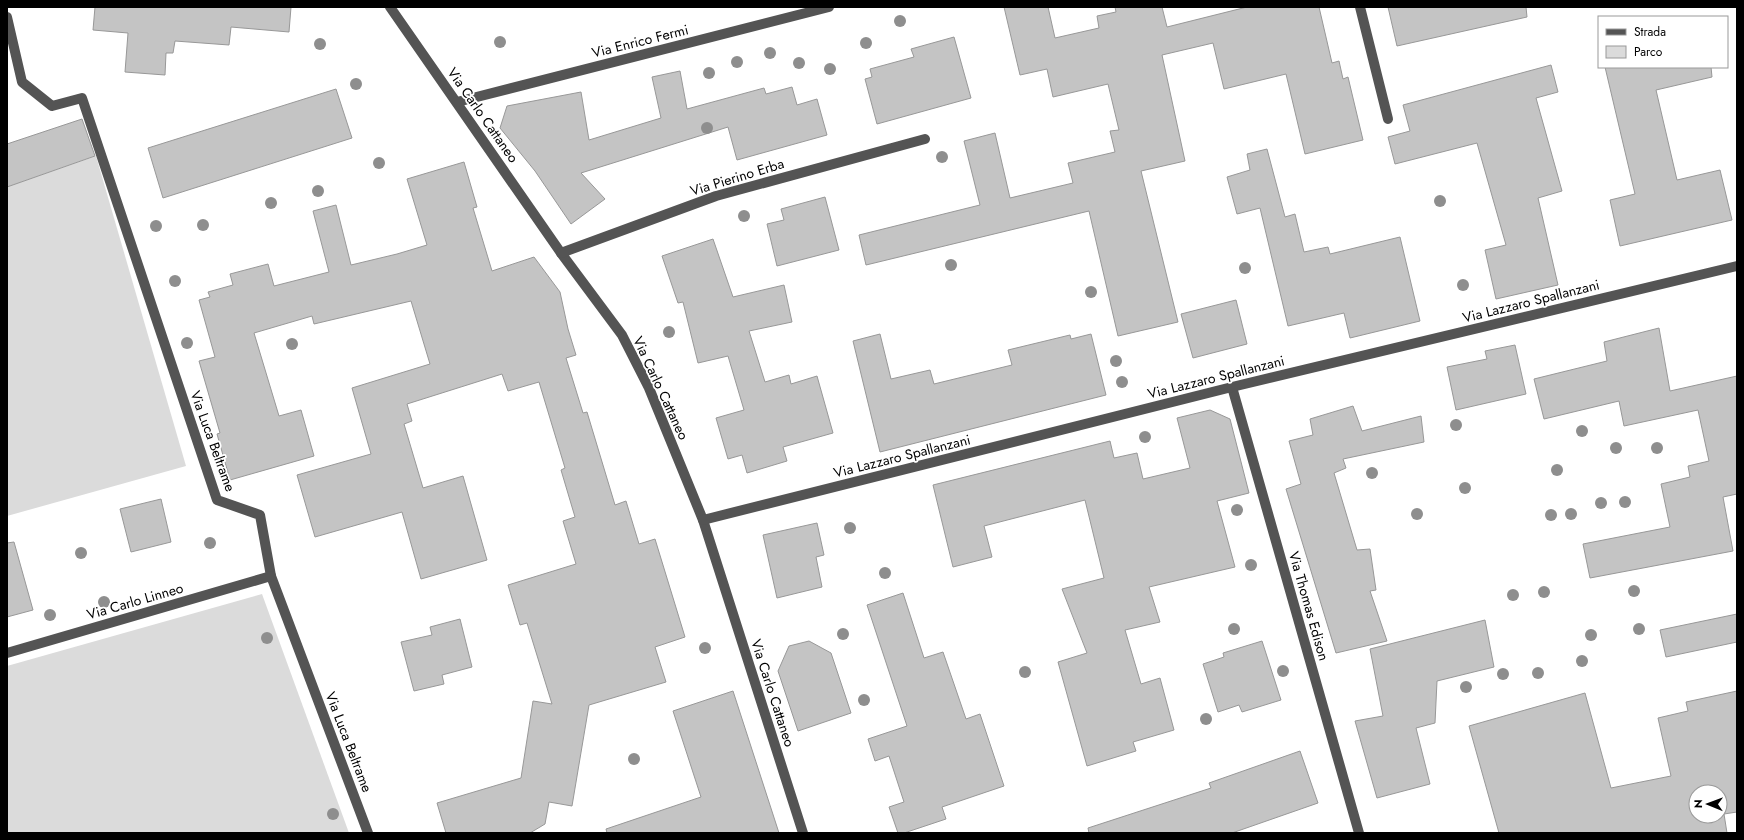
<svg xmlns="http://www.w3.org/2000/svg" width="1744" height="840" viewBox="0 0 1744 840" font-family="Jost,sans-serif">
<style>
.green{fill:#dbdbdb}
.building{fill:#c4c4c4;stroke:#989898;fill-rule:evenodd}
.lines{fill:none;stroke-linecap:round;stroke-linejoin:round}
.minor{stroke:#545454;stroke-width:10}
.tree{fill:#8e8e8e}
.labels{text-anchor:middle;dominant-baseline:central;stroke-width:3.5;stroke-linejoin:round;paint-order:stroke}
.street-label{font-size:14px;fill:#000;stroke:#fff}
</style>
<rect width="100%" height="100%" fill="#fff"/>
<g class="green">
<path d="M 96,156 L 186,466 L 7,516 L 7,187 Z"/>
<path d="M 262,594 L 349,833 L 7,833 L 7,666 Z"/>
</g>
<g class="building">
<path d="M 95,7 L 291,7 L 289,32 L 231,27 L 229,45 L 175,41 L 173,53 L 166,53 L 165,75 L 125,72 L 128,33 L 93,30 Z"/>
<path d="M 1004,7 L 1048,7 L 1055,38 L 1099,28 L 1097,16 L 1116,12 L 1115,7 L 1162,7 L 1167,27 L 1247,7 L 1319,7 L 1332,63 L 1339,61 L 1343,79 L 1348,77 L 1363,140 L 1305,154 L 1286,74 L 1224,89 L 1213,43 L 1162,55 L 1185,161 L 1141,171 L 1178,322 L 1118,336 L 1089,211 L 866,265 L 859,235 L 980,205 L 964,141 L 995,133 L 1010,198 L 1073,183 L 1068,163 L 1115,152 L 1110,131 L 1119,130 L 1108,84 L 1053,97 L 1047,69 L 1020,75 Z"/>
<path d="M 1388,7 L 1526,7 L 1527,17 L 1397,46 Z"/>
<path d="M 954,37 L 971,98 L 877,124 L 865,79 L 872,77 L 870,69 L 914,57 L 911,49 Z"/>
<path d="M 1551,65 L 1558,92 L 1536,98 L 1562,191 L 1538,198 L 1558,285 L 1496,299 L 1485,250 L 1506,245 L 1477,143 L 1395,164 L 1388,137 L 1410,131 L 1403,105 Z"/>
<path d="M 1605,67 L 1711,67 L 1712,77 L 1656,90 L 1677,180 L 1720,170 L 1732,220 L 1620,246 L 1610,200 L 1635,194 Z"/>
<path d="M 680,71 L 687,109 L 764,88 L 766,94 L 792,87 L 797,105 L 817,99 L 827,135 L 737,160 L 728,127 L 581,173 L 605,199 L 571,224 L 535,171 L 500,128 L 507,106 L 581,92 L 589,140 L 661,118 L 652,77 Z"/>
<path d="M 336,89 L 352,138 L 163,198 L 148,148 Z"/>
<path d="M 82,119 L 95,156 L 7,187 L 7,144 Z"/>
<path d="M 1267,149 L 1285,217 L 1295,214 L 1304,252 L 1328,247 L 1330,254 L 1400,237 L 1420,321 L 1350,338 L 1344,313 L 1288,326 L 1260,208 L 1237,214 L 1227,177 L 1250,170 L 1247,154 Z"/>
<path d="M 464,162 L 477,207 L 473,208 L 492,271 L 534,257 L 560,292 L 568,329 L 576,355 L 566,358 L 583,413 L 587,412 L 615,505 L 626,501 L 639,544 L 655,539 L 685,637 L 655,647 L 666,682 L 589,705 L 572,806 L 549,802 L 545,824 L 530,833 L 446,833 L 437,803 L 521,778 L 533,701 L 552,704 L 527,623 L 520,625 L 508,585 L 576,564 L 563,521 L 575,517 L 561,470 L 565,468 L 539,382 L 508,391 L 502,374 L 407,404 L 412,421 L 404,424 L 423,488 L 463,476 L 487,560 L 421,579 L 402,512 L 315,537 L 297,475 L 371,454 L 352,388 L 430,364 L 411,301 L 314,324 L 312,316 L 254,333 L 279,416 L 301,410 L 314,456 L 230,480 L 217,434 L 220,433 L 199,361 L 215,357 L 199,300 L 210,297 L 208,292 L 233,285 L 230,274 L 268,264 L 274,286 L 329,272 L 313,211 L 336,205 L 351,265 L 397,254 L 427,245 L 407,179 Z"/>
<path d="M 825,197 L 839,250 L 777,266 L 767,224 L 784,220 L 781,209 Z"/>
<path d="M 713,239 L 733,297 L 784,285 L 792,322 L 749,331 L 765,382 L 789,375 L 791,384 L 817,376 L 833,433 L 783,447 L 787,461 L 747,473 L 742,455 L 728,459 L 716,418 L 744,410 L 728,356 L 698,363 L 683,302 L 678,303 L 662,256 Z"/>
<path d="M 1236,300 L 1247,344 L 1193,358 L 1181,314 Z"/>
<path d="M 1659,328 L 1670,391 L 1737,376 L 1737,494 L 1723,497 L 1733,551 L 1590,578 L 1583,544 L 1670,527 L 1661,484 L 1690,477 L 1688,466 L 1709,461 L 1698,410 L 1624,426 L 1619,401 L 1544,419 L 1534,379 L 1607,361 L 1604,342 Z"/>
<path d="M 880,334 L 891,379 L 930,370 L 934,384 L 1012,365 L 1008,350 L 1070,335 L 1071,339 L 1091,334 L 1106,395 L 880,452 L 853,341 Z"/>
<path d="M 1515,345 L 1526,394 L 1456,410 L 1447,367 L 1487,359 L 1485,351 Z"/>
<path d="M 1353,406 L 1362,431 L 1421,416 L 1424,442 L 1343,459 L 1346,468 L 1334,473 L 1357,550 L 1370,549 L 1376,590 L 1370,591 L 1387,641 L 1336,653 L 1286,489 L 1301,484 L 1289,441 L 1313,435 L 1310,419 Z"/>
<path d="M 1210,410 L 1230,419 L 1249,493 L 1217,501 L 1235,567 L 1149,587 L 1160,622 L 1125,630 L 1141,684 L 1160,678 L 1174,730 L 1133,742 L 1136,751 L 1087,766 L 1058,662 L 1087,653 L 1062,589 L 1104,578 L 1085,500 L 984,526 L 992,557 L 953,567 L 933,485 L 1110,441 L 1114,458 L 1137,453 L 1143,479 L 1190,468 L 1177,418 Z"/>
<path d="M 161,499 L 171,542 L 131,552 L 120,509 Z"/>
<path d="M 817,523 L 824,555 L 816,557 L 822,587 L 777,598 L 763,535 Z"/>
<path d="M 14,542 L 33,610 L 7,617 L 7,543 Z"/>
<path d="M 903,593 L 924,658 L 943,652 L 966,719 L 980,714 L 1004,786 L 942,807 L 946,819 L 904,833 L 898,833 L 889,807 L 904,802 L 889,756 L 875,761 L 868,739 L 907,726 L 867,605 Z"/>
<path d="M 1737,614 L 1737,642 L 1666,657 L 1660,630 Z"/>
<path d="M 460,619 L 472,667 L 442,675 L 444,684 L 414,691 L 401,642 L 432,635 L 430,627 Z"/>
<path d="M 1485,620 L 1494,667 L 1437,681 L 1435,723 L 1416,728 L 1430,784 L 1377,798 L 1355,721 L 1383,716 L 1370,649 Z"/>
<path d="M 809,641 L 831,653 L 851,713 L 798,731 L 778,671 L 789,646 Z"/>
<path d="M 1262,641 L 1281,700 L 1242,712 L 1239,705 L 1218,712 L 1203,664 L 1224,657 L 1223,653 Z"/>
<path d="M 733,691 L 779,833 L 607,833 L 606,829 L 701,797 L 673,711 Z"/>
<path d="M 1737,691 L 1737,812 L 1724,814 L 1727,833 L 1499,833 L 1469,726 L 1585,693 L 1611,788 L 1671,776 L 1658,718 L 1688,711 L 1686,702 ZM 1696,792 L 1720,792 L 1720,816 L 1696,816 Z"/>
<path d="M 1300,751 L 1318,803 L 1232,833 L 1089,833 L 1088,828 L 1211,788 L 1209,783 Z"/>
</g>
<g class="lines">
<g class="minor">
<path d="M 390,7 L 561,253 L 622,335 L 649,388 L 703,520 L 803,833"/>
<path d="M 1360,7 L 1388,119"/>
<path d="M 7,17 L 22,82 L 52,106 L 82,98 L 217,500 L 260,515 L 271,576 L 368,833"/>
<path d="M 457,102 L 829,7"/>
<path d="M 561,253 L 716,196 L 925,139"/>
<path d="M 1232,387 L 1359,833"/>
<path d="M 703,520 L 1232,387 L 1737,266"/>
<path d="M 7,653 L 271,576"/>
</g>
</g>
<g class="tree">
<circle cx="900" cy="21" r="6"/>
<circle cx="500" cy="42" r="6"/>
<circle cx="866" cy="43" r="6"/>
<circle cx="320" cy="44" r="6"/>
<circle cx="770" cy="53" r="6"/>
<circle cx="737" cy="62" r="6"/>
<circle cx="799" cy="63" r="6"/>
<circle cx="830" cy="69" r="6"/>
<circle cx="709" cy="73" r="6"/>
<circle cx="356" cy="84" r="6"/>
<circle cx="707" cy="128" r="6"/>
<circle cx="942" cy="157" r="6"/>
<circle cx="379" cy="163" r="6"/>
<circle cx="318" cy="191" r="6"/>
<circle cx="1440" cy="201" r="6"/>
<circle cx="271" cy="203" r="6"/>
<circle cx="744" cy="216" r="6"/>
<circle cx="203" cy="225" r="6"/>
<circle cx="156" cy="226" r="6"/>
<circle cx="951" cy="265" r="6"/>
<circle cx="1245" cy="268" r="6"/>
<circle cx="175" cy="281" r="6"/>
<circle cx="1463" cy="285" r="6"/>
<circle cx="1091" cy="292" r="6"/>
<circle cx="669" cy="332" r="6"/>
<circle cx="187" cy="343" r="6"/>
<circle cx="292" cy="344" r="6"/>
<circle cx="1116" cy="361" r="6"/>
<circle cx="1122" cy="382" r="6"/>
<circle cx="1456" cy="425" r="6"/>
<circle cx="1582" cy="431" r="6"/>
<circle cx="1145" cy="437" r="6"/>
<circle cx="1616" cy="448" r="6"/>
<circle cx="1657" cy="448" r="6"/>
<circle cx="1557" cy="470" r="6"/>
<circle cx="1372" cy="473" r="6"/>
<circle cx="1465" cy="488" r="6"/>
<circle cx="1625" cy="502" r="6"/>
<circle cx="1601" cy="503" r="6"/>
<circle cx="1237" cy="510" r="6"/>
<circle cx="1417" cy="514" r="6"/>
<circle cx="1571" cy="514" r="6"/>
<circle cx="1551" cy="515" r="6"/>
<circle cx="850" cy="528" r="6"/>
<circle cx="210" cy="543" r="6"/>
<circle cx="81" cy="553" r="6"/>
<circle cx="1251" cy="565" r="6"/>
<circle cx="885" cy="573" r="6"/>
<circle cx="1634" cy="591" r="6"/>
<circle cx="1544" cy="592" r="6"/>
<circle cx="1513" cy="595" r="6"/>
<circle cx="104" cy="602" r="6"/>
<circle cx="50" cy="615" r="6"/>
<circle cx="1234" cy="629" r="6"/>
<circle cx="1639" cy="629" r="6"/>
<circle cx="843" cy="634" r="6"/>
<circle cx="1591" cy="635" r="6"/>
<circle cx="267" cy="638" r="6"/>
<circle cx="705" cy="648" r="6"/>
<circle cx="1582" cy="661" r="6"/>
<circle cx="1283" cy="671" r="6"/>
<circle cx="1025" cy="672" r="6"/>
<circle cx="1538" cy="673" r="6"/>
<circle cx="1503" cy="674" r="6"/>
<circle cx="1466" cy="687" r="6"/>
<circle cx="864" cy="700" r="6"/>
<circle cx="1206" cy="719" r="6"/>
<circle cx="634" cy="759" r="6"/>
<circle cx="333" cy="814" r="6"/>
</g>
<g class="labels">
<g class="street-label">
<text transform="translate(640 41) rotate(-14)">Via Enrico Fermi</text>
<text transform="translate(483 115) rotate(55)">Via Carlo Cattaneo</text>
<text transform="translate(737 177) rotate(-17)">Via Pierino Erba</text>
<text transform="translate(1531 301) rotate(-14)">Via Lazzaro Spallanzani</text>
<text transform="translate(1216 377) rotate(-14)">Via Lazzaro Spallanzani</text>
<text transform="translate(661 388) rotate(65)">Via Carlo Cattaneo</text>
<text transform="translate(213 441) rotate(70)">Via Luca Beltrame</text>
<text transform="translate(902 456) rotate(-14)">Via Lazzaro Spallanzani</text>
<text transform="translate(135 601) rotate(-16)">Via Carlo Linneo</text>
<text transform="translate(1309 606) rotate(74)">Via Thomas Edison</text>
<text transform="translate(773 693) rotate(72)">Via Carlo Cattaneo</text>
<text transform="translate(349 742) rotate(69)">Via Luca Beltrame</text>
</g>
</g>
<rect width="1744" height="840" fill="none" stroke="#000000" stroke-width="16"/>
<rect x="1598" y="16" width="130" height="52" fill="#ffffff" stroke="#999999"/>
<rect x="1606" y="29" width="20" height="6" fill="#545454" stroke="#999999"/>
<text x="1634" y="36" font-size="12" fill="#000000">Strada</text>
<rect x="1606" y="46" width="20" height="12" fill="#dbdbdb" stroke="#999999"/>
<text x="1634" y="56" font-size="12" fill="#000000">Parco</text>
<g transform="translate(1708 804) rotate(271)"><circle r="19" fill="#ffffff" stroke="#999999"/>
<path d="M0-3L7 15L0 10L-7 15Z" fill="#000000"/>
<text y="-6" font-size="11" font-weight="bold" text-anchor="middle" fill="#000000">N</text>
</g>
</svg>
